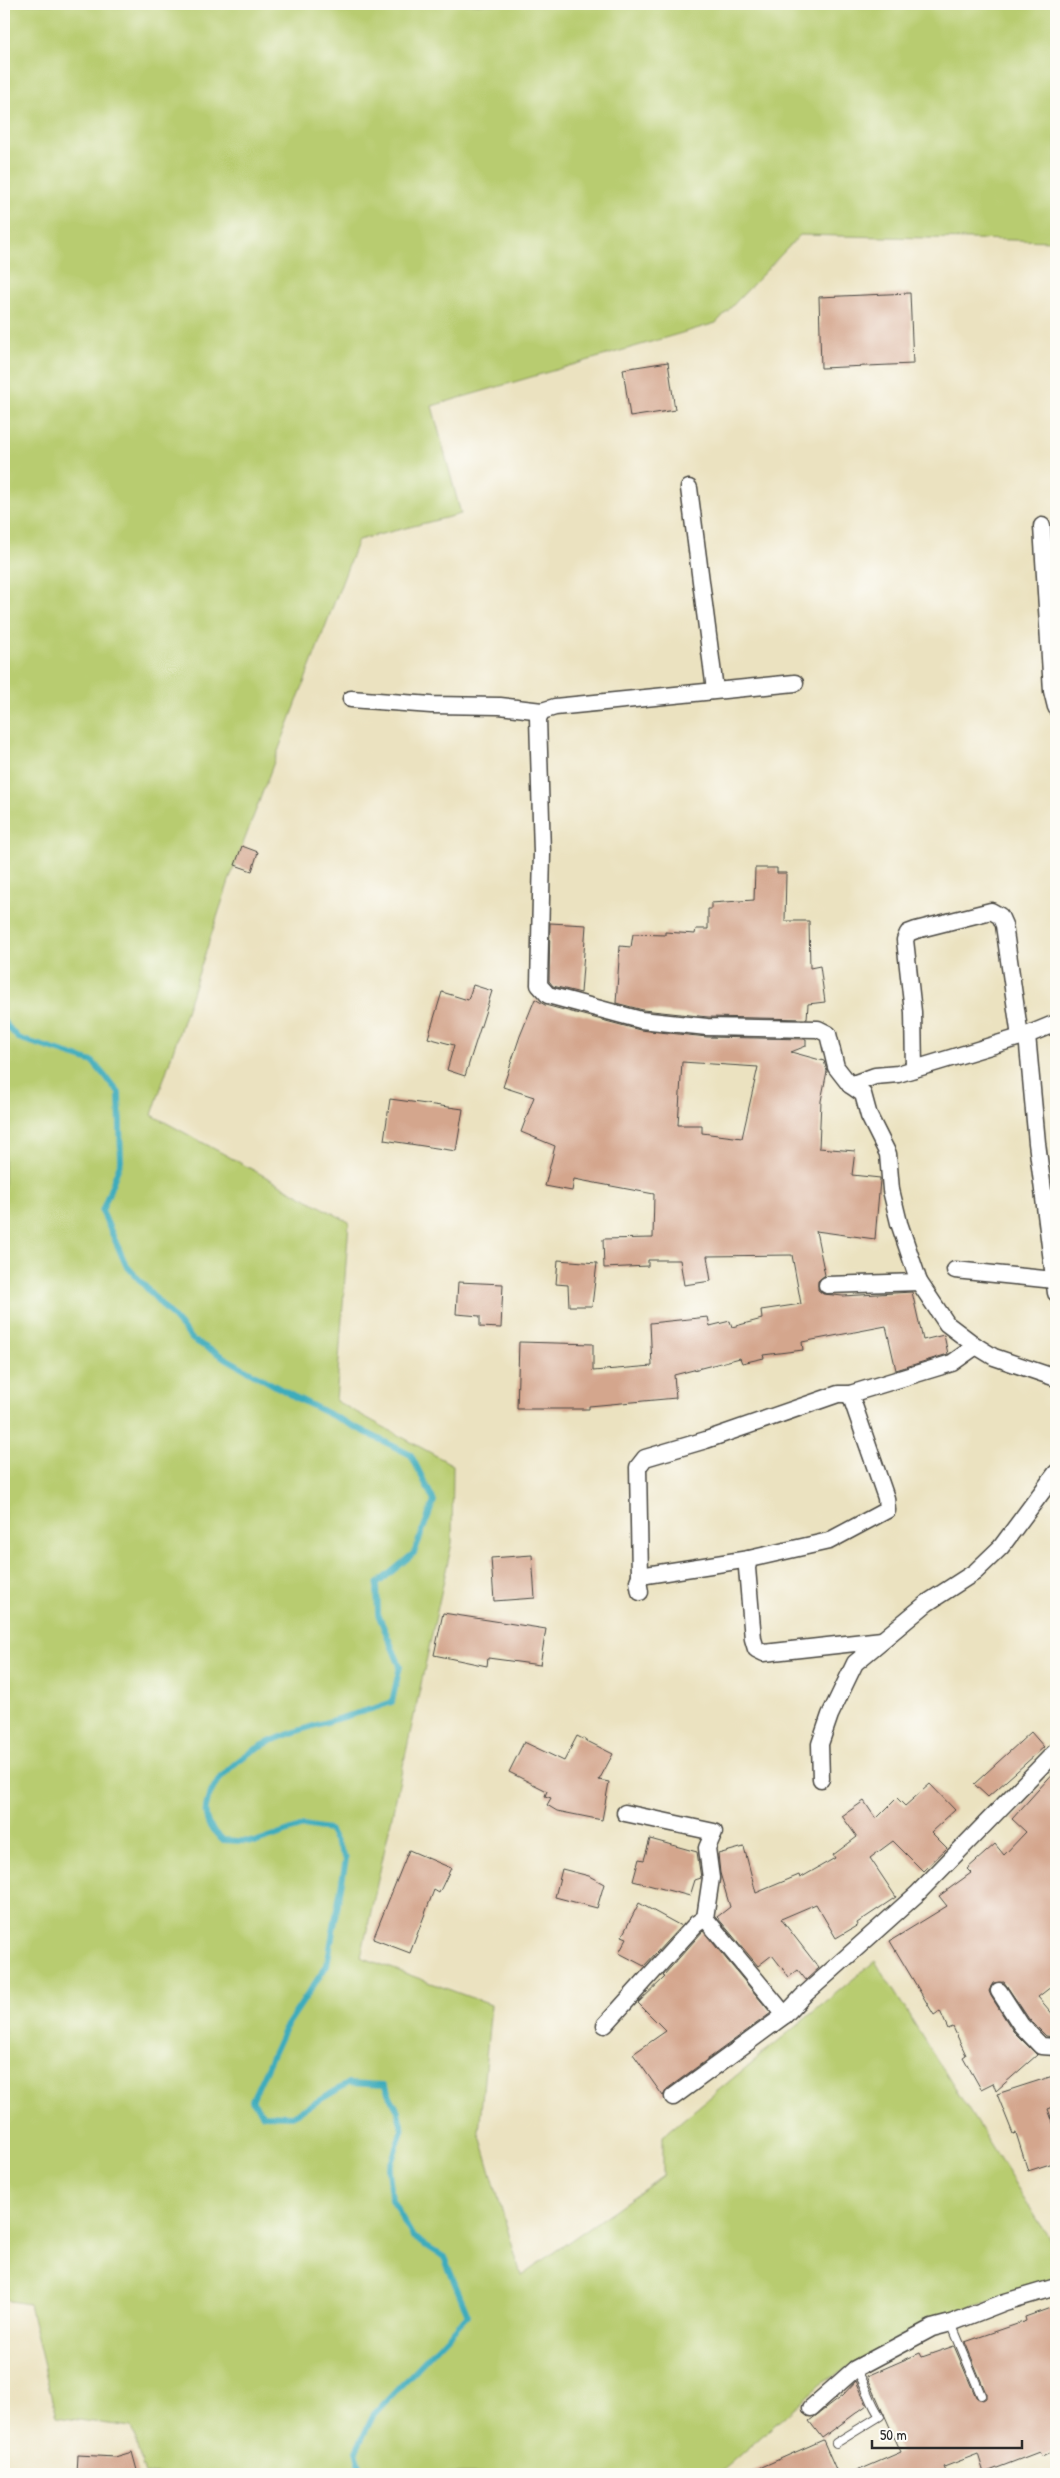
<svg xmlns="http://www.w3.org/2000/svg" width="1060" height="2478" viewBox="0 0 1060 2478" font-family="'Patrick Hand',sans-serif">
<style>
.green{fill:#b8cc6f;stroke:#727c4d}
.lines{fill:none;stroke-linecap:round;stroke-linejoin:round}
.stream{stroke:#3eacbc;stroke-width:6}
.building{fill:#d4a68d;fill-rule:evenodd}
.lane-casing{stroke:#484641;stroke-width:10}
.street-casing{stroke:#484641;stroke-width:19}
.lane{stroke:#fff;stroke-width:8}
.street{stroke:#fff;stroke-width:16}
</style>
<rect width="100%" height="100%" fill="#fdfcf7"/>
<filter id="ink" filterUnits="userSpaceOnUse"><feTurbulence type="fractalNoise" baseFrequency=".02" numOctaves="2"/><feDisplacementMap in="SourceGraphic" scale="10" xChannelSelector="R" yChannelSelector="G"/><feConvolveMatrix kernelMatrix="1 2 1 2 8 2 1 2 1" color-interpolation-filters="sRGB"/></filter>
<filter id="wash" filterUnits="userSpaceOnUse"><feTurbulence type="fractalNoise" baseFrequency=".0096" numOctaves="4" result="noise"/><feDisplacementMap in="SourceGraphic" scale="20" xChannelSelector="R" yChannelSelector="G"/><feGaussianBlur stdDeviation="1.12" result="paint"/><feColorMatrix in="noise" values="0 0 0 0 0 0 0 0 0 0 0 0 0 0 0 0 0 1.4 0 .05"/><feComposite in="paint" operator="in"/></filter>
<g filter="url(#wash)">
<rect width="100%" height="100%" fill="#ebe2c0"/>
<path class="green" d="M 4,4 L 1056,4 L 1056,241 L 800,235 L 716,323 L 432,406 L 461,514 L 358,540 L 229,881 L 152,1115 L 349,1222 L 336,1401 L 453,1465 L 452,1543 L 361,1957 L 491,2005 L 479,2132 L 521,2275 L 663,2176 L 663,2136 L 875,1961 L 1056,2249 L 1056,2281 L 929,2320 L 821,2384 L 719,2474 L 145,2474 L 131,2427 L 56,2417 L 29,2304 L 4,2300 L 4,1024 L 15,1034 L 4,1019 Z"/>
<g class="lines">
<path class="stream" d="M 4,1022 L 18,1038 L 93,1062 L 119,1093 L 121,1161 L 102,1211 L 126,1265 L 193,1340 L 295,1397 L 411,1455 L 434,1501 L 414,1553 L 377,1584 L 378,1614 L 400,1666 L 392,1702 C 332,1725 252,1730 214,1787 C 208,1797 202,1810 208,1823 C 210,1829 219,1835 223,1840 L 257,1842 L 303,1826 L 329,1830 L 346,1859 L 327,1965 L 284,2030 L 252,2100 L 263,2115 L 292,2116 L 349,2083 L 384,2085 L 398,2111 L 402,2130 L 389,2170 L 392,2200 L 413,2237 L 444,2257 L 468,2315 L 374,2414 L 356,2451 L 362,2474"/>
</g>
<g id="blocks">
<g class="building">
<path d="M 910,293 L 913,364 L 821,368 L 819,297 Z"/>
<path d="M 668,362 L 675,410 L 630,417 L 623,369 Z"/>
<path d="M 242,846 L 258,852 L 252,871 L 235,865 Z"/>
<path d="M 755,868 L 777,868 L 777,873 L 786,873 L 785,921 L 809,921 L 810,968 L 820,966 L 825,1002 L 808,1004 L 807,1019 L 708,1017 L 643,1010 L 616,1003 L 620,946 L 631,947 L 633,934 L 665,935 L 665,932 L 695,934 L 696,929 L 708,929 L 708,909 L 711,909 L 711,903 L 754,900 Z"/>
<path d="M 550,923 L 586,925 L 581,993 L 553,986 L 549,981 Z"/>
<path d="M 473,985 L 492,991 L 465,1076 L 447,1070 L 454,1045 L 428,1038 L 442,992 L 468,1000 Z"/>
<path d="M 535,999 L 545,1005 L 640,1030 L 707,1037 L 806,1039 L 806,1046 L 791,1052 L 824,1061 L 827,1071 L 821,1101 L 819,1148 L 855,1151 L 852,1175 L 880,1178 L 880,1180 L 875,1239 L 816,1231 L 825,1275 L 818,1281 L 818,1290 L 823,1294 L 843,1296 L 912,1292 L 923,1340 L 944,1335 L 948,1354 L 896,1370 L 886,1326 L 802,1342 L 803,1350 L 763,1355 L 764,1358 L 742,1363 L 740,1358 L 674,1375 L 676,1398 L 589,1406 L 589,1409 L 517,1409 L 519,1342 L 593,1344 L 593,1371 L 652,1366 L 650,1323 L 708,1317 L 710,1326 L 730,1321 L 732,1327 L 762,1319 L 761,1310 L 801,1304 L 792,1255 L 707,1256 L 711,1281 L 684,1285 L 680,1260 L 648,1260 L 648,1266 L 604,1268 L 603,1239 L 653,1238 L 654,1194 L 574,1179 L 572,1191 L 545,1186 L 555,1146 L 521,1132 L 534,1097 L 503,1087 L 520,1036 ZM 682,1062 L 758,1067 L 742,1138 L 702,1133 L 702,1125 L 678,1125 Z"/>
<path d="M 390,1099 L 463,1109 L 456,1151 L 384,1140 Z"/>
<path d="M 558,1260 L 597,1263 L 592,1306 L 569,1306 L 568,1285 L 556,1284 Z"/>
<path d="M 458,1282 L 503,1284 L 501,1328 L 480,1327 L 480,1316 L 456,1314 Z"/>
<path d="M 532,1555 L 535,1598 L 494,1601 L 491,1558 Z"/>
<path d="M 443,1613 L 546,1629 L 540,1665 L 488,1658 L 487,1666 L 434,1655 Z"/>
<path d="M 1031,1732 L 1044,1747 L 988,1797 L 974,1784 Z"/>
<path d="M 577,1736 L 613,1754 L 599,1780 L 609,1782 L 602,1820 L 557,1811 L 547,1805 L 551,1798 L 545,1796 L 547,1791 L 509,1772 L 524,1742 L 564,1761 Z"/>
<path d="M 1056,1770 L 1056,1983 L 1038,1997 L 1056,2018 L 1056,2037 L 1046,2036 L 1029,2019 L 1004,1982 L 993,1983 L 989,1991 L 991,1996 L 1013,2031 L 1037,2055 L 996,2091 L 993,2083 L 981,2089 L 963,2057 L 966,2055 L 953,2027 L 948,2029 L 940,2011 L 934,2015 L 890,1941 L 947,1906 L 939,1896 L 971,1873 L 967,1869 L 995,1844 L 1004,1855 L 1026,1832 L 1012,1819 Z"/>
<path d="M 930,1784 L 955,1810 L 931,1832 L 947,1848 L 923,1871 L 893,1841 L 870,1858 L 896,1897 L 857,1923 L 858,1925 L 836,1938 L 816,1904 L 781,1919 L 819,1968 L 806,1980 L 798,1970 L 789,1977 L 772,1955 L 758,1966 L 717,1917 L 730,1907 L 720,1873 L 718,1854 L 744,1847 L 756,1893 L 799,1875 L 800,1878 L 835,1858 L 833,1855 L 857,1837 L 842,1816 L 864,1801 L 876,1819 L 897,1798 L 905,1806 Z"/>
<path d="M 650,1839 L 697,1852 L 701,1878 L 695,1880 L 690,1896 L 633,1881 L 639,1859 L 644,1860 Z"/>
<path d="M 409,1850 L 451,1868 L 439,1893 L 434,1890 L 410,1953 L 373,1939 Z"/>
<path d="M 562,1869 L 589,1876 L 604,1884 L 597,1908 L 555,1897 Z"/>
<path d="M 639,1903 L 681,1926 L 644,1966 L 619,1953 L 627,1938 L 622,1936 Z"/>
<path d="M 703,1931 L 771,2013 L 667,2089 L 663,2096 L 633,2054 L 666,2031 L 638,2003 L 665,1977 L 663,1976 Z"/>
<path d="M 1056,2075 L 1056,2106 L 1048,2109 L 1056,2131 L 1056,2162 L 1028,2171 L 1016,2133 L 1013,2134 L 997,2094 Z"/>
<path d="M 1056,2306 L 1056,2450 L 1042,2457 L 1039,2452 L 984,2473 L 978,2454 L 944,2467 L 947,2474 L 850,2474 L 901,2452 L 867,2376 L 920,2353 L 922,2357 L 954,2346 L 976,2397 L 983,2400 L 986,2398 L 986,2393 L 965,2342 L 1026,2321 L 1025,2317 Z"/>
<path d="M 856,2381 L 867,2405 L 822,2438 L 809,2421 L 842,2396 Z"/>
<path d="M 823,2440 L 838,2474 L 746,2474 Z"/>
<path d="M 132,2452 L 138,2474 L 77,2474 L 78,2455 L 115,2457 Z"/>
</g>
</g>
</g>
<g filter="url(#ink)">
<use href="#blocks" fill-opacity="0" stroke="#484641" stroke-width="1"/>
<g class="lines">
<g class="lane-casing">
<g id="lane">
<path d="M 951,2323 L 981,2395"/>
<path d="M 836,2443 L 880,2416 C 869,2402 867,2383 855,2369"/>
</g>
</g>
<g class="street-casing">
<g id="street">
<path d="M 689,488 L 715,690"/>
<path d="M 1042,526 L 1052,691 L 1056,707"/>
<path d="M 795,683 L 555,707 L 542,711 L 538,718 L 542,853 L 539,985 L 548,995 L 641,1020 L 707,1027 L 818,1029 L 828,1034 L 836,1067 L 850,1085 L 863,1094 L 869,1116 L 888,1154 L 891,1190 L 899,1223 L 919,1282 L 947,1324 L 976,1346 L 994,1357 L 1056,1378"/>
<path d="M 351,699 L 431,705 L 500,706 L 542,711"/>
<path d="M 1027,1035 L 1037,1143 L 1056,1293"/>
<path d="M 914,1069 L 913,1012 L 905,940 L 908,933 L 916,930 L 991,911 L 1000,916 L 1004,925 L 1020,1037"/>
<path d="M 850,1085 L 875,1076 L 898,1074 L 1027,1035 L 1056,1023"/>
<path d="M 955,1270 L 1054,1280"/>
<path d="M 827,1285 L 919,1282"/>
<path d="M 850,1394 L 886,1498 L 887,1510 L 829,1541 L 749,1559 L 747,1568 L 753,1639 L 756,1649 L 764,1653 L 882,1640"/>
<path d="M 640,1576 L 638,1467 L 645,1458 L 706,1440 L 838,1394 L 850,1394 L 952,1363 L 976,1346"/>
<path d="M 640,1592 L 638,1581 L 640,1576 L 749,1559"/>
<path d="M 821,1779 L 820,1744 L 830,1715 L 855,1663 L 927,1603 L 975,1572 L 1001,1547 L 1056,1473"/>
<path d="M 625,1813 L 714,1832 L 707,1848 L 711,1878 L 705,1918"/>
<path d="M 999,1991 L 1021,2025 L 1041,2046 L 1056,2047"/>
<path d="M 605,2025 L 696,1924 L 705,1918 L 785,2015"/>
<path d="M 673,2097 L 785,2015 L 803,1996 L 917,1894 L 1056,1751"/>
<path d="M 811,2408 L 855,2369 L 932,2328 L 951,2323 L 1005,2302 L 1056,2287"/>
</g>
</g>
<use href="#lane" class="lane"/>
<use href="#street" class="street"/>
</g>
</g>
<rect width="1060" height="2478" fill="none" stroke="#fdfcf7" stroke-width="20"/>
<path d="M872 2440v8h150v-8" fill="none" stroke="#2b2b2b" stroke-width="2.5"/>
<text x="880" y="2440" font-size="15" fill="#2b2b2b" stroke="#fdfcf7" stroke-width="4" paint-order="stroke">50 m</text>
</svg>
